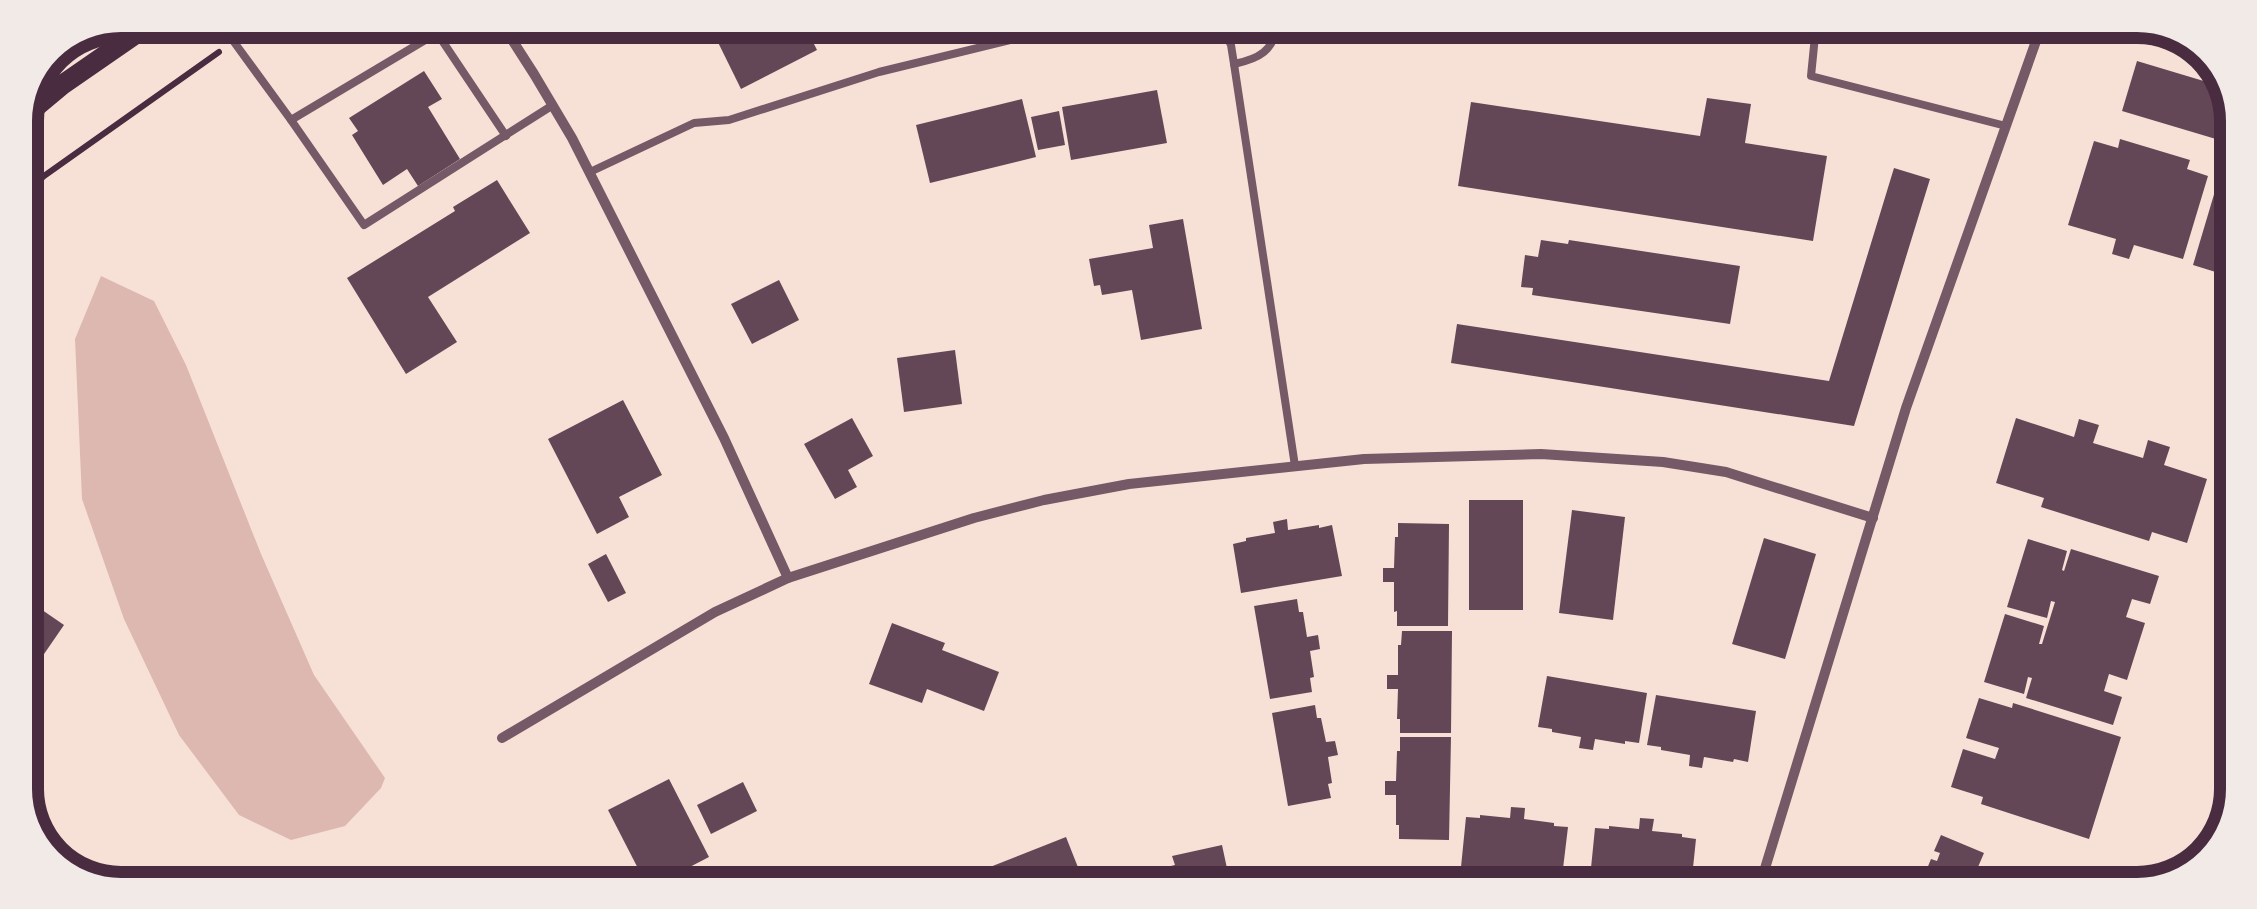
<svg xmlns="http://www.w3.org/2000/svg" width="2257" height="909" viewBox="0 0 2257 909" font-family="Lato,sans-serif">
<style>
.water{fill:#dcb8b0}
.building{fill:#644757}
.lines{fill:none;stroke-linecap:round;stroke-linejoin:round}
.path{stroke:#4a2c40;stroke-width:6}
.service{stroke:#755966;stroke-width:8}
.minor{stroke:#755966;stroke-width:10}
.secondary{stroke:#4a2c40;stroke-width:20}
.rim{fill:none;stroke:#4a2c40;stroke-width:12}
</style>
<rect width="100%" height="100%" fill="#f7e1d7"/>
<path class="water" d="M 101,276 L 154,301 L 186,365 L 261,554 L 314,675 L 385,778 L 381,788 L 345,826 L 291,840 L 239,815 L 179,735 L 124,619 L 82,499 L 75,339 Z"/>
<g class="building">
<path d="M 708,22 L 803,22 L 817,50 L 741,89 Z"/>
<path d="M 2140,27 L 2174,27 L 2198,46 L 2140,28 Z"/>
<path d="M 2137,61 L 2227,88 L 2237,114 L 2236,145 L 2122,111 Z"/>
<path d="M 424,71 L 442,99 L 428,107 L 460,159 L 418,186 L 407,169 L 383,185 L 352,135 L 358,131 L 349,118 Z"/>
<path d="M 1157,90 L 1167,143 L 1071,160 L 1062,107 Z"/>
<path d="M 1707,98 L 1751,104 L 1745,143 L 1827,156 L 1813,241 L 1458,186 L 1471,102 L 1700,136 Z"/>
<path d="M 1022,99 L 1036,157 L 930,183 L 916,125 Z"/>
<path d="M 1059,111 L 1065,145 L 1038,150 L 1031,117 Z"/>
<path d="M 2120,139 L 2190,160 L 2187,169 L 2208,176 L 2183,259 L 2134,245 L 2129,259 L 2112,254 L 2116,239 L 2068,225 L 2094,141 L 2118,148 Z"/>
<path d="M 1894,168 L 1930,179 L 1854,426 L 1451,363 L 1457,324 L 1829,381 Z"/>
<path d="M 497,180 L 530,233 L 428,297 L 457,342 L 406,374 L 347,278 L 455,211 L 453,207 Z"/>
<path d="M 2218,181 L 2236,187 L 2235,278 L 2193,265 Z"/>
<path d="M 1183,219 L 1202,329 L 1141,340 L 1132,290 L 1102,295 L 1100,285 L 1094,286 L 1089,259 L 1153,248 L 1149,225 Z"/>
<path d="M 1541,240 L 1568,244 L 1569,240 L 1740,266 L 1730,324 L 1532,295 L 1533,288 L 1521,287 L 1525,255 L 1538,257 Z"/>
<path d="M 779,280 L 799,320 L 752,344 L 731,304 Z"/>
<path d="M 955,350 L 962,404 L 904,412 L 897,358 Z"/>
<path d="M 623,400 L 662,475 L 619,497 L 629,517 L 597,534 L 548,439 Z"/>
<path d="M 852,418 L 873,456 L 848,470 L 857,487 L 835,499 L 804,444 Z"/>
<path d="M 2016,418 L 2074,437 L 2079,419 L 2099,425 L 2093,443 L 2143,458 L 2148,440 L 2170,447 L 2164,465 L 2207,479 L 2187,543 L 2152,532 L 2149,541 L 2041,507 L 2044,498 L 1996,483 Z"/>
<rect x="1469" y="500" width="54" height="110"/>
<path d="M 1572,510 L 1625,517 L 1613,620 L 1559,613 Z"/>
<path d="M 1287,519 L 1288,530 L 1319,525 L 1319,528 L 1332,525 L 1342,576 L 1241,593 L 1233,544 L 1246,541 L 1246,538 L 1275,533 L 1273,522 Z"/>
<path d="M 1398,523 L 1449,524 L 1448,626 L 1397,626 L 1397,611 L 1394,612 L 1394,582 L 1383,582 L 1383,568 L 1394,568 L 1395,537 L 1398,537 Z"/>
<path d="M 1764,538 L 1816,554 L 1785,659 L 1732,644 Z"/>
<path d="M 2028,539 L 2067,551 L 2062,570 L 2064,571 L 2071,549 L 2159,576 L 2150,604 L 2132,599 L 2126,617 L 2145,623 L 2127,680 L 2109,674 L 2104,691 L 2122,697 L 2113,725 L 2026,698 L 2032,678 L 2028,677 L 2024,694 L 1984,682 L 2005,614 L 2044,626 L 2039,644 L 2042,644 L 2055,602 L 2051,601 L 2047,618 L 2007,607 Z"/>
<path d="M 606,554 L 626,593 L 608,602 L 588,564 Z"/>
<path d="M 1297,599 L 1299,612 L 1303,612 L 1307,637 L 1318,635 L 1320,649 L 1310,651 L 1314,677 L 1310,678 L 1312,692 L 1270,699 L 1254,606 Z"/>
<path d="M 32,603 L 64,625 L 20,689 L 20,620 Z"/>
<path d="M 892,623 L 945,643 L 942,650 L 999,672 L 984,711 L 927,689 L 922,703 L 869,684 Z"/>
<path d="M 1402,631 L 1452,631 L 1451,733 L 1400,733 L 1400,719 L 1397,719 L 1398,689 L 1387,689 L 1387,675 L 1398,675 L 1398,645 L 1401,645 Z"/>
<path d="M 1547,676 L 1647,693 L 1639,743 L 1625,741 L 1625,744 L 1595,739 L 1593,750 L 1579,748 L 1581,737 L 1552,732 L 1552,729 L 1538,727 Z"/>
<path d="M 1656,695 L 1756,711 L 1748,762 L 1734,759 L 1733,762 L 1704,757 L 1702,768 L 1689,766 L 1690,755 L 1661,750 L 1661,747 L 1647,745 Z"/>
<path d="M 1979,698 L 2012,708 L 2013,703 L 2121,737 L 2089,839 L 1981,804 L 1983,797 L 1951,787 L 1963,749 L 1995,759 L 1999,748 L 1966,738 Z"/>
<path d="M 1315,705 L 1317,718 L 1321,718 L 1326,742 L 1335,741 L 1338,755 L 1328,757 L 1332,783 L 1328,784 L 1331,798 L 1288,806 L 1272,713 Z"/>
<path d="M 1400,737 L 1451,737 L 1449,840 L 1399,839 L 1399,825 L 1396,825 L 1396,795 L 1385,795 L 1385,781 L 1396,781 L 1397,751 L 1400,751 Z"/>
<path d="M 669,779 L 709,857 L 657,884 L 646,884 L 608,810 Z"/>
<path d="M 743,782 L 757,811 L 711,834 L 697,805 Z"/>
<path d="M 1511,807 L 1525,808 L 1524,819 L 1554,823 L 1554,826 L 1568,827 L 1562,877 L 1461,867 L 1466,817 L 1480,818 L 1480,815 L 1510,818 Z"/>
<path d="M 1640,818 L 1654,819 L 1652,831 L 1682,834 L 1682,837 L 1696,839 L 1691,887 L 1590,878 L 1595,828 L 1609,829 L 1609,826 L 1639,829 Z"/>
<path d="M 1941,835 L 1984,853 L 1969,888 L 1925,888 L 1929,879 L 1924,876 L 1931,859 L 1937,861 L 1940,853 L 1934,851 Z"/>
<path d="M 1066,837 L 1085,885 L 997,885 L 990,867 Z"/>
<path d="M 1222,845 L 1228,873 L 1237,870 L 1241,886 L 1139,885 L 1136,874 L 1175,865 L 1172,856 Z"/>
</g>
<g class="lines">
<g class="path">
<path d="M 250,31 L 266,21"/>
<path d="M 20,198 L 44,176 L 219,52"/>
</g>
<g class="service">
<path d="M 221,20 L 234,42 L 291,120 L 364,225 L 553,105"/>
<path d="M 1221,24 L 1231,45 L 1234,64 L 1295,466"/>
<path d="M 1816,26 L 1811,76 L 2006,126"/>
<path d="M 437,33 L 506,136"/>
<path d="M 1234,64 C 1258,59 1275,51 1276,24"/>
<path d="M 291,120 L 457,21"/>
<path d="M 590,172 L 694,123 L 729,120 L 879,72 L 1080,23"/>
</g>
<g class="minor">
<path d="M 500,21 L 534,74 L 572,138 L 724,438 L 788,578"/>
<path d="M 502,738 L 715,612 L 788,578 L 974,518 L 1044,500 L 1129,484 L 1364,459 L 1541,454 L 1663,462 L 1726,472 L 1873,518"/>
<path d="M 1759,888 L 1906,408 L 2041,27"/>
</g>
<path class="secondary" d="M 20,120 L 62,85 L 156,20"/>
</g>
<path d="M0 0H2257V909H0ZM121 38H2137A83 83 0 0 1 2220 121V789A83 83 0 0 1 2137 872H121A83 83 0 0 1 38 789V121A83 83 0 0 1 121 38Z" fill="#f1eae7" fill-rule="evenodd"/>
<path class="rim" d="M121 38H2137A83 83 0 0 1 2220 121V789A83 83 0 0 1 2137 872H121A83 83 0 0 1 38 789V121A83 83 0 0 1 121 38Z"/>
</svg>
